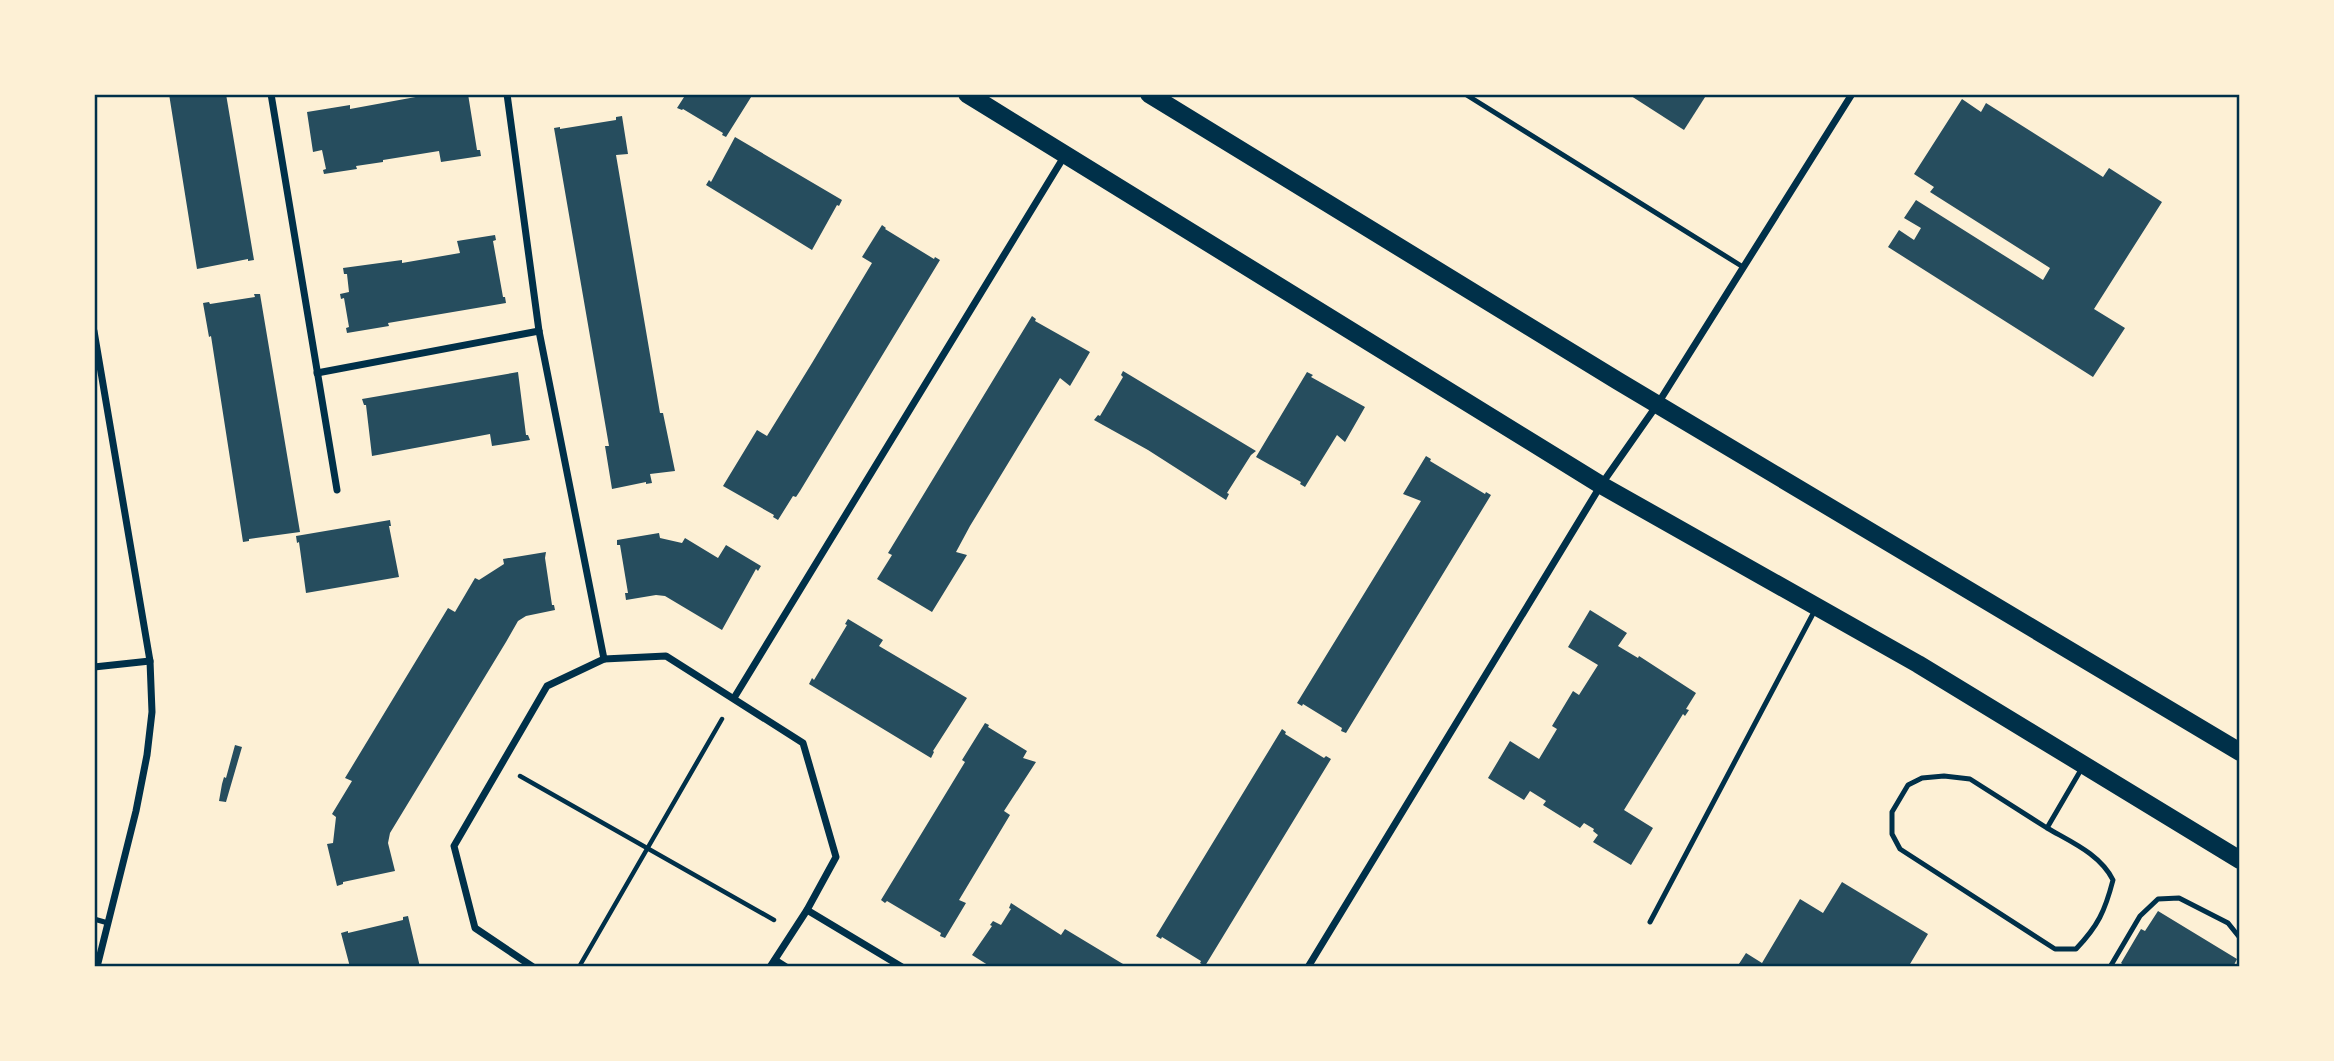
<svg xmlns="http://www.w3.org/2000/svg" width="2334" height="1061" viewBox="0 0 2334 1061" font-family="Karla,sans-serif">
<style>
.building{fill:#264d5e}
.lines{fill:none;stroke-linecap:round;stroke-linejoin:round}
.path{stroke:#003049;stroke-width:4.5}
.service{stroke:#003049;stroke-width:5}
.minor{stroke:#003049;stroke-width:7}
.primary{stroke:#003049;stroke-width:18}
.neatline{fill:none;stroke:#003049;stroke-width:2.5}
</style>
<rect width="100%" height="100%" fill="#fdf0d5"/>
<g class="building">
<path d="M 169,94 L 226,94 L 254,260 L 248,261 L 248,259 L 197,269 Z"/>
<path d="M 432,94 L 468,94 L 477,150 L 480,150 L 481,156 L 441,162 L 439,151 L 383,160 L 383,162 L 356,166 L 357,169 L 324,174 L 323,170 L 326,169 L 322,150 L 313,152 L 307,112 L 350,105 L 350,109 Z"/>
<path d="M 686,94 L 753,94 L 726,137 L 722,135 L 723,133 L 683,109 L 682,110 L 677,108 Z"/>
<path d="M 1628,94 L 1707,94 L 1684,130 Z"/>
<path d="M 1962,99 L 1981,112 L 1986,103 L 2103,177 L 2109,168 L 2162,202 L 2094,309 L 2125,328 L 2093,377 L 1888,247 L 1899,230 L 1914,240 L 1921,228 L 1904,218 L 1916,200 L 2043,280 L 2050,268 L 1930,192 L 1934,187 L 1914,174 Z"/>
<path d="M 622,116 L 628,154 L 616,155 L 660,413 L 663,413 L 675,471 L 650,474 L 652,483 L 646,484 L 646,482 L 612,489 L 605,446 L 609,446 L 554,128 L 560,127 L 560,129 L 616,120 L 616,117 Z"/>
<path d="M 735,137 L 842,200 L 839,206 L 837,205 L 812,250 L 706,185 L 709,180 L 711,182 Z"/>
<path d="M 882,225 L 886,228 L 885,229 L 934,259 L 935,257 L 940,260 L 800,491 L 796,497 L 793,496 L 778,520 L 773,517 L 774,515 L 723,486 L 757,430 L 767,436 L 812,363 L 872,263 L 862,257 Z"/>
<path d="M 495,235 L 496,240 L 493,241 L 503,297 L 505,297 L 506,303 L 388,323 L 389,326 L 347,333 L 346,328 L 349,327 L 344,298 L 341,299 L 340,294 L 349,292 L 347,274 L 344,274 L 343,268 L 402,260 L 402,263 L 460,253 L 457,241 Z"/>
<path d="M 254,294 L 260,294 L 300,532 L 249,539 L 249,541 L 243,542 L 211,336 L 209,337 L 203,303 L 209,302 L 210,304 L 255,297 Z"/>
<path d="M 1032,316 L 1036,319 L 1035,321 L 1090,352 L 1070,386 L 1060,378 L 970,526 L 956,552 L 967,555 L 932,612 L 877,579 L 892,555 L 888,553 Z"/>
<path d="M 1123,371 L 1256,451 L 1251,455 L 1227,493 L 1229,494 L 1226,500 L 1148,450 L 1094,420 L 1098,415 L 1100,416 L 1123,377 L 1121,375 Z"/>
<path d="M 518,372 L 526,435 L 528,435 L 530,440 L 492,446 L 490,434 L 372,456 L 366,405 L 364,405 L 362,399 Z"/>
<path d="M 1307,372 L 1313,375 L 1311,377 L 1365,407 L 1345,442 L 1337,435 L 1305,487 L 1300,484 L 1301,482 L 1256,457 Z"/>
<path d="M 1426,456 L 1431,459 L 1430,461 L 1485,494 L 1486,492 L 1491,495 L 1346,733 L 1341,731 L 1342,728 L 1303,704 L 1302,706 L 1297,703 L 1421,501 L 1403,494 Z"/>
<path d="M 390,520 L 391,526 L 389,526 L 399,577 L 306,593 L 299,542 L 297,543 L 296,536 Z"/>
<path d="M 659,533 L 660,538 L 682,543 L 685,538 L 718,558 L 726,545 L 761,566 L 758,571 L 756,569 L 722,630 L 665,596 L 656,595 L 626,600 L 625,593 L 628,593 L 620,545 L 617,545 L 617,540 Z"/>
<path d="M 546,552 L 545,558 L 552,605 L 554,605 L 555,610 L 526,616 L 518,621 L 506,642 L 390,833 L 388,843 L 395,871 L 343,882 L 343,884 L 337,886 L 327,844 L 333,843 L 336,817 L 332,814 L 352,781 L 345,778 L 448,608 L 455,612 L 475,578 L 479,580 L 504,564 L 503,559 Z"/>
<path d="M 1590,610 L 1627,633 L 1618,646 L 1638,658 L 1639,656 L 1696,693 L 1686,709 L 1689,710 L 1685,716 L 1683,714 L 1624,810 L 1653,828 L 1631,865 L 1593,842 L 1598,835 L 1593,831 L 1594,829 L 1584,823 L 1580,828 L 1543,805 L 1546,801 L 1530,791 L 1524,800 L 1488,778 L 1510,741 L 1539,759 L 1557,729 L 1552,726 L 1573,691 L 1579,695 L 1598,665 L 1568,647 Z"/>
<path d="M 848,619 L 883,640 L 879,646 L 967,698 L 933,751 L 934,752 L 931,758 L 809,684 L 812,678 L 814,680 L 847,625 L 845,624 Z"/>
<path d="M 985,723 L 989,725 L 988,727 L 1027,751 L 1023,758 L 1036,762 L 1004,811 L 1010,815 L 959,900 L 966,903 L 945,938 L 940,936 L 941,933 L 887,901 L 885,903 L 881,900 L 965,762 L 962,760 Z"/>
<path d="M 1282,729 L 1286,732 L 1285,734 L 1324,758 L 1326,756 L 1331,759 L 1205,966 L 1200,963 L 1201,961 L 1162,937 L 1161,939 L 1156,936 Z"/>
<path d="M 235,745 L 242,747 L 226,802 L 219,801 L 222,784 L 224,777 L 226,778 Z"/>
<path d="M 1842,882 L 1928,934 L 1910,964 L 1915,967 L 1737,967 L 1746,953 L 1762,963 L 1800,899 L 1823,913 Z"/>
<path d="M 1011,903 L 1061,935 L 1065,929 L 1128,967 L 991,967 L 972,955 L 992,926 L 990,925 L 993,921 L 1001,925 L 1011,909 L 1009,908 Z"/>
<path d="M 2158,911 L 2237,959 L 2233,967 L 2126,967 L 2121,963 L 2141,929 L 2145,931 Z"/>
<path d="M 408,916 L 420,967 L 350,967 L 341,933 L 348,931 L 348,933 L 403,920 L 403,917 Z"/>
</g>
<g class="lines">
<g class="path">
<path d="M 520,776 L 774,920"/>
<path d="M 579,967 L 722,719"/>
</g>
<g class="service">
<path d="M 1465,94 L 1743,267"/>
<path d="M 2047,828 L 1970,779 L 1944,776 L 1922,778 L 1908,785 L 1892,812 L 1892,834 L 1900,849 L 2055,949 L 2076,949 C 2098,926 2105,911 2113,880 C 2100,854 2071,842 2047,828 L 2082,768"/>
<path d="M 94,919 L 108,923"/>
<path d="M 1650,922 L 1815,610"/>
<path d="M 2110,967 L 2140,916 L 2158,899 L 2179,898 L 2228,923 L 2240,938"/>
</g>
<g class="minor">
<path d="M 271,94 L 337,490"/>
<path d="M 507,94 L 539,331 L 604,659"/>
<path d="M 94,331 L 150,661 L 152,712 L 147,755 L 136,811 L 97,967"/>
<path d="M 317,373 L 539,331"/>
<path d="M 94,667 L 150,661"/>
<path d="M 734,698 L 1065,155"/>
<path d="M 807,910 L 902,967"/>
<path d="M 775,960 L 786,967"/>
<path d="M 533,967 L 475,928 L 454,846 L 547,686 L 604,659 L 666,656 L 803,743 L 836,857 L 807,910 L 770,967"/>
<path d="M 1308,967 L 1601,485 L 1657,405 L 1852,94"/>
</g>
<g class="primary">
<path d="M 967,94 L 1601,485 L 1918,664 L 2240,860"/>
<path d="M 1149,94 L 1618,381 L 2240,752"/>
</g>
</g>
<rect width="2334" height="1061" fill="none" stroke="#fdf0d5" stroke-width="192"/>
<rect x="96" y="96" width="2142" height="869" class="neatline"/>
</svg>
